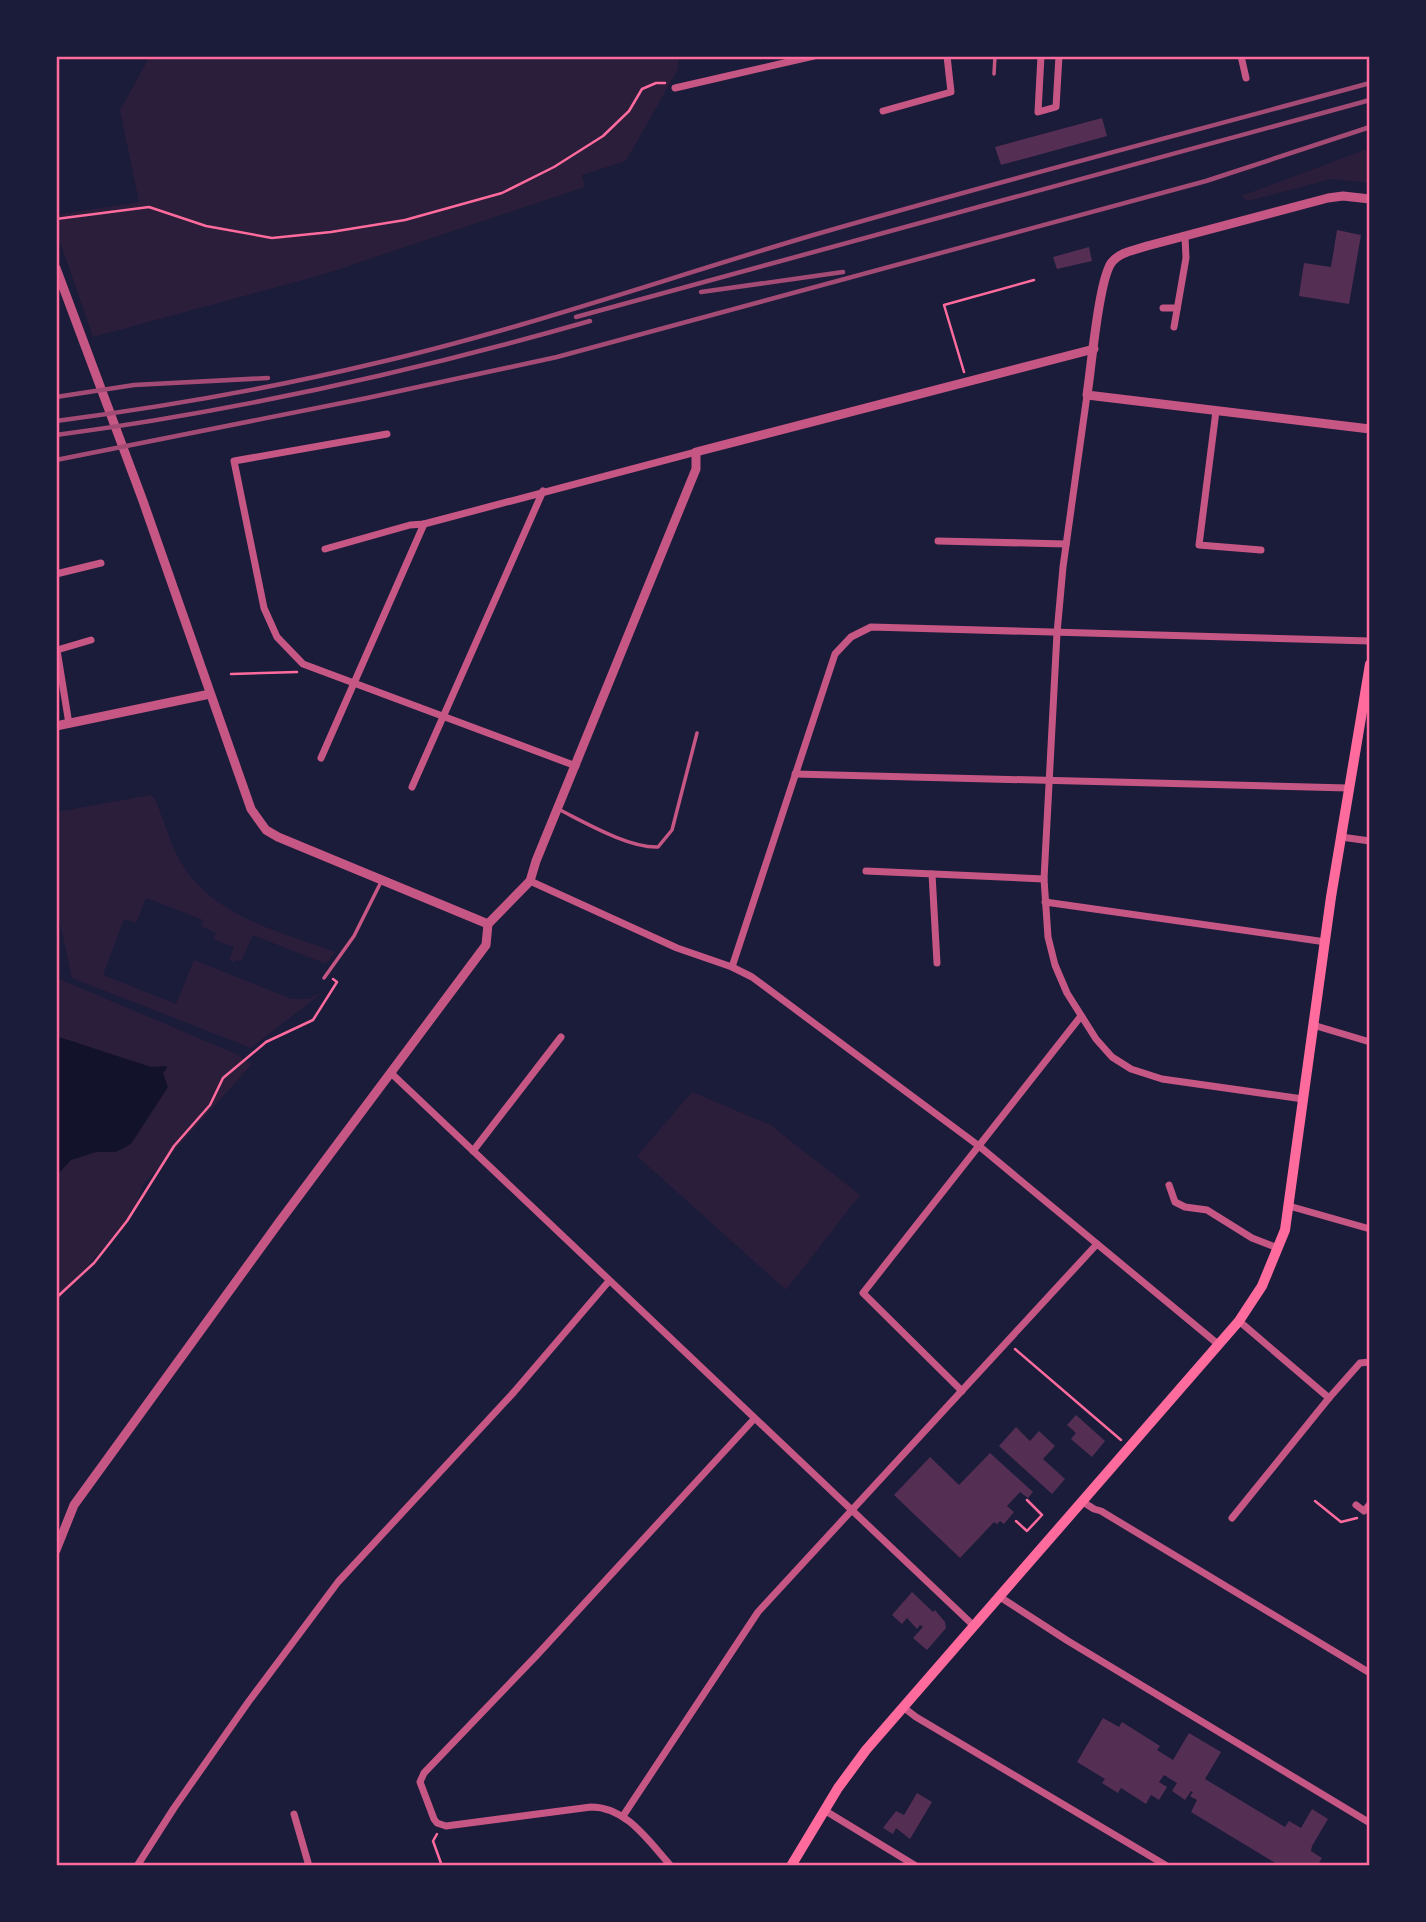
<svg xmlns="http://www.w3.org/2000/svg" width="1426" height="1922" viewBox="0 0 1426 1922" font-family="Montserrat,sans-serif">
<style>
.green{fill:#2a1e3b}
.water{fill:#12122b}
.building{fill:#542f53}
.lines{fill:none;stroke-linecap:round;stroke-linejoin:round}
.path{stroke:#ff6b9d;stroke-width:2.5}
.service{stroke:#c65784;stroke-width:3.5}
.minor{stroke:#c65784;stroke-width:7}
.tertiary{stroke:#c65784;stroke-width:9}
.primary{stroke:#ff6b9d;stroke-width:10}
.rail{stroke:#a44b75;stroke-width:4.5}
.neatline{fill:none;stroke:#ff6b9d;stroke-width:2.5}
</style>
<rect width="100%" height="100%" fill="#1b1b3a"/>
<g class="green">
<path d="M 150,56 L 679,56 L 678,69 L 626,161 L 582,175 L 585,187 L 325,274 L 93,337 L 56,230 L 56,215 L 139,202 L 120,110 Z"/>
<path d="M 1370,148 L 1370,183 L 1332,179 L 1248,201 L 1241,196 Z"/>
<path d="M 151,795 L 155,799 C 164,820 170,845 182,864 C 215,917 280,932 335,952 L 326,964 L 253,935 L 241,962 L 236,959 L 234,962 L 229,960 L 234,947 L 213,939 L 216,933 L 201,926 L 203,920 L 152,900 L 146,899 L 136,923 L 124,919 L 103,975 L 176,1004 L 194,960 L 292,999 L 309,999 L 323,992 L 251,1048 L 72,978 L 56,905 L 56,812 Z"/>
<path d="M 57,978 L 236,1054 L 252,1064 L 143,1185 L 134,1213 L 56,1302 Z"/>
<path d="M 692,1092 L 769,1124 L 860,1195 L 786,1290 L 637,1156 Z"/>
</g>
<path class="water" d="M 56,1036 L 151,1067 L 166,1066 L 167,1068 L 163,1073 L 168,1087 L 131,1144 L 116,1152 L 96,1152 L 71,1160 L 56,1176 L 59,1153 L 56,1149 Z"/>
<g class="building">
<path d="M 1102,118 L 1107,136 L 1001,165 L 995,147 Z"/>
<path d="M 1337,230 L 1361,235 L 1349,304 L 1299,296 L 1304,263 L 1331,267 Z"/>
<path d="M 1089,247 L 1092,261 L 1057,269 L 1053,257 Z"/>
<path d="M 1076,1415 L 1105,1441 L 1092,1457 L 1071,1439 L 1076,1433 L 1067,1425 Z"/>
<path d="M 1016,1427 L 1030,1441 L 1039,1431 L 1055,1446 L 1043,1459 L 1065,1479 L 1052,1494 L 999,1446 Z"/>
<path d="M 990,1453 L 1033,1492 L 1028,1498 L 1020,1492 L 1007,1506 L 1014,1512 L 1004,1524 L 1000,1521 L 997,1524 L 994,1522 L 960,1558 L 894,1495 L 930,1457 L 959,1485 Z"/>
<path d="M 912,1592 L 933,1612 L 935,1610 L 945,1622 L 946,1628 L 927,1650 L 913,1638 L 923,1627 L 920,1625 L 917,1629 L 907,1618 L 902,1624 L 892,1615 Z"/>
<path d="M 1103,1718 L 1119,1727 L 1122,1722 L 1160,1746 L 1157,1750 L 1173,1760 L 1189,1733 L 1221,1752 L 1205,1779 L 1285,1827 L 1289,1821 L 1301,1828 L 1312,1809 L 1328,1819 L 1312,1846 L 1311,1851 L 1322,1858 L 1317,1866 L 1276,1866 L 1277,1864 L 1191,1812 L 1197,1800 L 1190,1796 L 1193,1792 L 1191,1791 L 1185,1800 L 1172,1791 L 1177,1783 L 1164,1775 L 1159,1782 L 1167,1787 L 1159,1800 L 1151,1795 L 1146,1804 L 1121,1788 L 1118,1793 L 1102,1783 L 1105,1779 L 1077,1762 Z"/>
<path d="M 917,1793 L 932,1802 L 910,1839 L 896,1828 L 893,1834 L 883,1828 L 896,1811 L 904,1815 Z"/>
</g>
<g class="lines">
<g class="path">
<path d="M 56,219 L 149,207 L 206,226 L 272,238 L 331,232 L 405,220 L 502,193 L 554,167 L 603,136 L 629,111 L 642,89 L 656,83 L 665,83"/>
<path d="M 964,372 L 944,305 L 1034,280"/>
<path d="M 231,674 L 297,672"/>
<path d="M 56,1298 L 94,1263 L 127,1221 L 174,1146 L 210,1105 L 223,1078 L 266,1042 L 313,1020 L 337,982 L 333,979"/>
<path d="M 1015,1349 L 1121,1440"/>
<path d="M 1315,1501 L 1341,1522 L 1357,1518"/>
<path d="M 1016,1521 L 1027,1531 L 1042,1515 L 1027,1500"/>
<path d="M 437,1834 L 433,1841 L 442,1866"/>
</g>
<g class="service">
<path d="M 994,74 L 995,56"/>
<path d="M 560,810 C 586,823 629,848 658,847 L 672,830 L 697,733"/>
<path d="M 324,978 L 354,936 L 381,882"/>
</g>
<g class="minor">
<path d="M 1041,56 L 1038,112 L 1056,107 L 1059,56"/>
<path d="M 1241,56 L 1246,78"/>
<path d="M 675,88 L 814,56"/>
<path d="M 883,111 L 951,92 L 947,56"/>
<path d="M 1163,308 L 1177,308"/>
<path d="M 1174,327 L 1186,258 L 1185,236"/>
<path d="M 1087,395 L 1063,567 L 1057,633 L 1044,879 L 1048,937 L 1055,965 L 1067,993 L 1096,1039 L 1112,1057 L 1131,1069 L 1162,1079 L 1303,1099"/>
<path d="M 1216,411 L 1199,545 L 1261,550"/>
<path d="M 387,434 L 234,461 L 264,608 L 277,637 L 303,664 L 576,766"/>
<path d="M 938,541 L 1066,544"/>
<path d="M 325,549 L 410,525 L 424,524 L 696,452"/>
<path d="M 56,574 L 101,563"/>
<path d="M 69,724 L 57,650 L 91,640"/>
<path d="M 321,758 L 424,524"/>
<path d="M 795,774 L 1348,788"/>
<path d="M 412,787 L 543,491"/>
<path d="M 1341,837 L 1370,841"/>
<path d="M 866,871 L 1044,879"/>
<path d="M 932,874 L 937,963"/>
<path d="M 530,881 L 677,948 L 732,967 L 752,977 L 979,1146 L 1219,1345"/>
<path d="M 1045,902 L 1326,942"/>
<path d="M 732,967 L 835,654 L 851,637 L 871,627 L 1370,641"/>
<path d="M 1313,1025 L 1370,1042"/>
<path d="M 391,1073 L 974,1626"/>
<path d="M 473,1151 L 561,1037"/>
<path d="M 1169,1185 L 1175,1202 L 1185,1207 L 1207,1210 L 1252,1238 L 1278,1248"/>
<path d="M 1289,1206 L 1370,1229"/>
<path d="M 1239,1321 L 1329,1398"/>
<path d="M 962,1391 L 863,1293 L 1081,1016"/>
<path d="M 1083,1502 L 1094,1509 L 1101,1511 L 1370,1673"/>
<path d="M 1356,1505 L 1364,1511 L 1370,1504"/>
<path d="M 1232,1518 L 1329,1398 L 1360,1363 L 1370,1362"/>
<path d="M 1000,1597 L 1068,1641 L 1370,1823"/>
<path d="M 903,1707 L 916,1717 L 1167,1866"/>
<path d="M 824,1810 L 916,1866"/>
<path d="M 294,1814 L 309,1866"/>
<path d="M 623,1816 L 758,1612 L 1097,1244"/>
<path d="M 137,1866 L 174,1808 L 249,1701 L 338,1582 L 514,1392 L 609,1281"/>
<path d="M 671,1866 C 649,1842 627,1807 591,1807 L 446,1826 L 437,1823 L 434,1819 L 420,1782 L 424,1773 L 537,1655 L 754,1419"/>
</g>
<g class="tertiary">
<path d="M 1370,199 L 1343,196 L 1328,198 L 1147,246 C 1135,250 1120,252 1112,262 C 1099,277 1091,370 1087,395 L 1370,429"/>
<path d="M 56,268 L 143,501 L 251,809 L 266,830 L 278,837 L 488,924"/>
<path d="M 56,726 L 210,694"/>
<path d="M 56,1550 L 74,1505 L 280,1221 L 486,945 L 488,924 L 530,881 L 536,861 L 696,469 L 696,452 L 1094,349"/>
</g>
<path class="primary" d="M 791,1866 L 838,1788 L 866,1750 L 1239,1321 L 1262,1286 L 1285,1230 L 1331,897 L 1370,664"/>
<g class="rail">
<path d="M 701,292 L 843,272"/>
<path d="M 576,317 L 1370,100"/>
<path d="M 56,397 L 134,385 L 268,378"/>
<path d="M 56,421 C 162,407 268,389 372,364 C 520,330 664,279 810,236 C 996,182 1183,134 1370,83"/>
<path d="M 56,435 C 237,411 415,371 590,321"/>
<path d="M 56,460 L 367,398 L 557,357 L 1206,181 L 1370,127"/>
</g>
</g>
<rect width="1426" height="1922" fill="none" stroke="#1b1b3a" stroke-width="116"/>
<rect x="58" y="58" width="1310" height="1806" class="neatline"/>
</svg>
